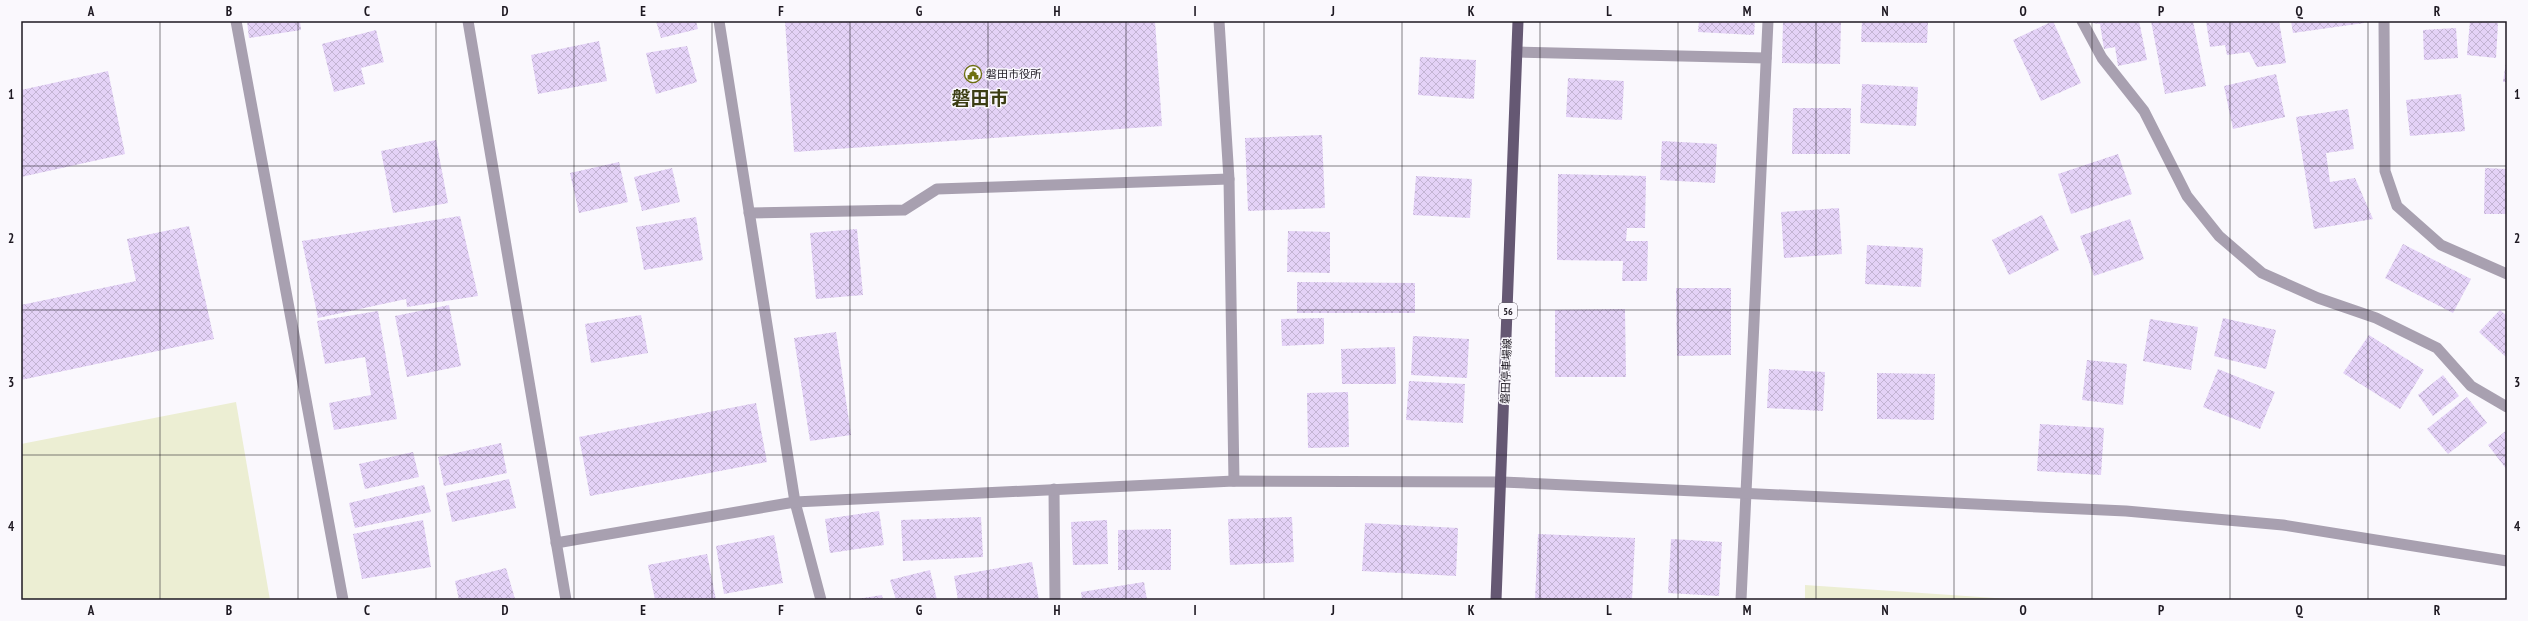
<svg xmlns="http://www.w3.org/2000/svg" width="2528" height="621" viewBox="0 0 2528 621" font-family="'PT Sans Narrow','Noto Sans JP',sans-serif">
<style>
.garden{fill:#eceed3}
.building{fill:url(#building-cross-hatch)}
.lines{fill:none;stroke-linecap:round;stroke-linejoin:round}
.service{stroke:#a8a0b0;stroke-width:11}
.minor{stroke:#a8a0b0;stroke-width:11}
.tertiary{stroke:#a8a0b0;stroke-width:11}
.primary{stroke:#655873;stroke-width:11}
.grid{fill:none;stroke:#1e1922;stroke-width:1;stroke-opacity:0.55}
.labels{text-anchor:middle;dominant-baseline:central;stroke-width:3;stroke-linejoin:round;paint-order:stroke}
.shield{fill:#faf8fd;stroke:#605c64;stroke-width:1}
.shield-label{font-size:10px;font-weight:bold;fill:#1e1922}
.poi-label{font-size:11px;fill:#1e1922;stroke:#faf8fd;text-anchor:start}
.street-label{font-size:11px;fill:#1e1922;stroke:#faf8fd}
.town-label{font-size:19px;font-weight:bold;fill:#3c3d14;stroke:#faf8fd}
.neatline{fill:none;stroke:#1e1922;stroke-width:1.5}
.grid-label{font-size:13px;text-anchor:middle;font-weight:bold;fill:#1e1922}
</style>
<defs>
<pattern id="building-cross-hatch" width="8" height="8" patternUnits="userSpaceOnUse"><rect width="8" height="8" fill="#e4d2f7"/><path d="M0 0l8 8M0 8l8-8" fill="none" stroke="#c3b4d3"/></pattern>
</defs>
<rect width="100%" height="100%" fill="#faf8fd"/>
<g class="garden">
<path d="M 236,402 L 270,600 L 21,600 L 21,444 Z"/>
<path d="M 1805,585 L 2024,600 L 1805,600 Z"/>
</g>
<g class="building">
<path d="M 247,21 L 300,21 L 301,30 L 249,38 Z"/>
<path d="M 656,21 L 696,21 L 698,29 L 661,38 Z"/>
<path d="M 785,21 L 1155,21 L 1162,126 L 794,152 Z"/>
<path d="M 1699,21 L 1755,21 L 1754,35 L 1698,32 Z"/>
<path d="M 1783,21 L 1841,21 L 1840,64 L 1782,63 Z"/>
<path d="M 1862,21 L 1928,21 L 1927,43 L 1861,42 Z"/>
<path d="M 2053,21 L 2081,83 L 2041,101 L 2013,40 Z"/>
<path d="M 2092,21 L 2139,21 L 2147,60 L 2118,66 L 2115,47 L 2104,49 L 2100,24 L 2092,23 Z"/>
<path d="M 2151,21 L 2193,21 L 2206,86 L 2165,94 Z"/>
<path d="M 2206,21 L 2279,21 L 2286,63 L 2257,67 L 2249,52 L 2227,55 L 2225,45 L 2210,47 Z"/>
<path d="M 2291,21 L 2364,21 L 2364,23 L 2293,33 Z"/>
<path d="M 2470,21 L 2498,23 L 2496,58 L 2467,55 Z"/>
<path d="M 2456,28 L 2458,58 L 2424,60 L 2423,30 Z"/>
<path d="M 376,30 L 384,62 L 361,68 L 365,84 L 334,92 L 322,44 Z"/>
<path d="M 599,41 L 607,81 L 538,94 L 531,55 Z"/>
<path d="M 687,46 L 697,82 L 656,94 L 646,53 Z"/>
<path d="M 1420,57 L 1476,60 L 1474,99 L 1418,95 Z"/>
<path d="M 2506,62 L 2507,62 L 2507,82 L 2503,82 Z"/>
<path d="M 108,71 L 125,154 L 21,177 L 21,90 Z"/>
<path d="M 2276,74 L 2285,117 L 2233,129 L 2224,86 Z"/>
<path d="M 1568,78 L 1624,81 L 1622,120 L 1566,117 Z"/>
<path d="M 1862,84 L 1918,87 L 1916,126 L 1860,123 Z"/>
<path d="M 2461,94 L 2465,131 L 2410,136 L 2406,100 Z"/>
<path d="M 1793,108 L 1851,108 L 1850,154 L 1792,154 Z"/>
<path d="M 2348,109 L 2354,149 L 2326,153 L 2330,182 L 2355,178 L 2373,219 L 2314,229 L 2296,117 Z"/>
<path d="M 1322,135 L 1325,208 L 1248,211 L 1245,138 Z"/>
<path d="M 436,140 L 448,203 L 393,213 L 381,151 Z"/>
<path d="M 1662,141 L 1717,144 L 1715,183 L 1660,180 Z"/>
<path d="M 2118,154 L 2132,194 L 2071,214 L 2058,174 Z"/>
<path d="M 619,162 L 628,202 L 579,213 L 570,173 Z"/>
<path d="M 672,168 L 680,202 L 642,211 L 634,177 Z"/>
<path d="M 2485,168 L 2507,169 L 2507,214 L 2484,214 Z"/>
<path d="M 1558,174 L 1646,176 L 1645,228 L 1627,228 L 1626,241 L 1648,241 L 1647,281 L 1622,281 L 1623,261 L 1557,260 Z"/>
<path d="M 1416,176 L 1472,179 L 1470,218 L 1413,215 Z"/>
<path d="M 1839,208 L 1842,254 L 1784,258 L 1781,212 Z"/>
<path d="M 2042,215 L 2059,250 L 2009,275 L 1992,240 Z"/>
<path d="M 460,216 L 478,296 L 407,307 L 406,299 L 318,318 L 302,241 Z"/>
<path d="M 696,217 L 703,260 L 644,270 L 636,227 Z"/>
<path d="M 2130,219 L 2144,259 L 2094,276 L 2080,236 Z"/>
<path d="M 189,226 L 214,339 L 21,380 L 21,305 L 136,281 L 127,239 Z"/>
<path d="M 857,229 L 863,295 L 816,299 L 810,233 Z"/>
<path d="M 1288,231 L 1330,232 L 1330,273 L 1287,272 Z"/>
<path d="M 2403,244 L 2471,279 L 2453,313 L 2385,278 Z"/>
<path d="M 1867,245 L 1923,248 L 1921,287 L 1865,284 Z"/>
<path d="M 1297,282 L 1415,283 L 1415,313 L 1297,313 Z"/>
<path d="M 1676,288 L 1731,288 L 1731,355 L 1677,356 Z"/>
<path d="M 449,305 L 461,366 L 407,377 L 395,316 Z"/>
<path d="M 1625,309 L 1626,377 L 1555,377 L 1555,310 Z"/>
<path d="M 2500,310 L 2507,316 L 2507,358 L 2479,332 Z"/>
<path d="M 378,311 L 397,419 L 334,430 L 329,403 L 371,395 L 365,357 L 325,364 L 317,321 Z"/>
<path d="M 641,315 L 648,353 L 591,363 L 585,324 Z"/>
<path d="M 1324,318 L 1324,344 L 1282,346 L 1281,319 Z"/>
<path d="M 2223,318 L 2276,330 L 2266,369 L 2214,356 Z"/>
<path d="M 2150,319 L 2198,327 L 2191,370 L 2143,361 Z"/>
<path d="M 836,332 L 851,435 L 810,441 L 794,338 Z"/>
<path d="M 2369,335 L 2424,370 L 2400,409 L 2343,373 Z"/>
<path d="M 1413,336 L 1469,339 L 1467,378 L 1411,375 Z"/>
<path d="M 1395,347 L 1396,384 L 1342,384 L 1341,349 Z"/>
<path d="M 2087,360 L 2127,364 L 2123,405 L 2082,400 Z"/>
<path d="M 1769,369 L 1825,372 L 1823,411 L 1767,408 Z"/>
<path d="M 2218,369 L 2275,392 L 2260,429 L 2203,407 Z"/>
<path d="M 1877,373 L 1935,374 L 1934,420 L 1877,419 Z"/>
<path d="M 2443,375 L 2459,396 L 2433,416 L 2418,395 Z"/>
<path d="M 1409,381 L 1465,384 L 1463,423 L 1406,420 Z"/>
<path d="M 1348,392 L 1349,447 L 1308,448 L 1307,393 Z"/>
<path d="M 2467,397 L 2487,423 L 2448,454 L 2427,429 Z"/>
<path d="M 756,403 L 767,462 L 590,496 L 579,437 Z"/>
<path d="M 2040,424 L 2104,428 L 2101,475 L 2037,471 Z"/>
<path d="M 2507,430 L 2507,470 L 2488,445 Z"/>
<path d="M 501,443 L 507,473 L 444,486 L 438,457 Z"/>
<path d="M 413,452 L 419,477 L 365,489 L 359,464 Z"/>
<path d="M 509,479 L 516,508 L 452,522 L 446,493 Z"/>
<path d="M 424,485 L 431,512 L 355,528 L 349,503 Z"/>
<path d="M 879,511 L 884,545 L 830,553 L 825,519 Z"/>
<path d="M 981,517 L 983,557 L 903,561 L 901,520 Z"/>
<path d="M 1292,517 L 1294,562 L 1230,565 L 1228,519 Z"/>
<path d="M 423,520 L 431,567 L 362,579 L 353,534 Z"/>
<path d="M 1107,520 L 1108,564 L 1073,565 L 1071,522 Z"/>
<path d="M 1365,523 L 1458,528 L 1456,576 L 1362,571 Z"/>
<path d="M 1171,529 L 1171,570 L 1118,570 L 1118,530 Z"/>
<path d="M 1538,534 L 1635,538 L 1632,600 L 1535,600 Z"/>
<path d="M 774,535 L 783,583 L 724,594 L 716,546 Z"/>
<path d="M 1671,539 L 1722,542 L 1719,596 L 1668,593 Z"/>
<path d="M 707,554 L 716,600 L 655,600 L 648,565 Z"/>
<path d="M 1032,562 L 1039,600 L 958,600 L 954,576 Z"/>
<path d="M 506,568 L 515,599 L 459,600 L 455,581 Z"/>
<path d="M 930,570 L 937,600 L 896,600 L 890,580 Z"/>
<path d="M 1144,582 L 1147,600 L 1082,600 L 1081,592 Z"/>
<path d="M 882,595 L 883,600 L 857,600 L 857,599 Z"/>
</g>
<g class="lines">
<path class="service" d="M 749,213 L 904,210 L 937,189 L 1229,179"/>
<g class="minor">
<path d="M 236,21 L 343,600"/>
<path d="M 719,21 L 795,502 L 821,600"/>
<path d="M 1219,21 L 1229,179 L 1234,481"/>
<path d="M 2082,21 L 2102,58 L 2144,111 L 2187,196 L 2219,236 L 2262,273 L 2318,298 L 2376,318 L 2437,348 L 2471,386 L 2507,407"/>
<path d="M 2384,21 L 2385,171 L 2397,206 L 2441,245 L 2507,274"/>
<path d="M 1517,52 L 1766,58"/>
<path d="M 1054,489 L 1055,600"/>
<path d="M 1741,600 L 1768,21"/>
</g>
<g class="tertiary">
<path d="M 468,21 L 566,600"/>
<path d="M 556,543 L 795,502 L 1234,481 L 1502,482 L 2126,511 L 2283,525 L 2507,561"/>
</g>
<path class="primary" d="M 1496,600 L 1518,21"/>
</g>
<path class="grid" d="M 160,21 L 160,600M 298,21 L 298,600M 436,21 L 436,600M 574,21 L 574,600M 712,21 L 712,600M 850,21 L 850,600M 988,21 L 988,600M 1126,21 L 1126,600M 1264,21 L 1264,600M 1402,21 L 1402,600M 1540,21 L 1540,600M 1678,21 L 1678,600M 1816,21 L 1816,600M 1954,21 L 1954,600M 2092,21 L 2092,600M 2230,21 L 2230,600M 2368,21 L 2368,600M 21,166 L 2507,166M 21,310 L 2507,310M 21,455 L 2507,455"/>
<defs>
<g id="civic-ring" transform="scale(0.9)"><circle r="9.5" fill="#faf8fd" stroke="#6e6f12" stroke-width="1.5"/><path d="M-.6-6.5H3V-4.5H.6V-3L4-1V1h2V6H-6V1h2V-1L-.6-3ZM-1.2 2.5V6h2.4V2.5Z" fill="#6e6f12"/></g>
</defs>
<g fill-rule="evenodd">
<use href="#civic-ring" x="973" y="74"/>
</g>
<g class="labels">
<rect class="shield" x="1499" y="303" width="18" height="16" rx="3"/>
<g class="shield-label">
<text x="1508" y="311">56</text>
</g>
<g class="poi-label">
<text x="986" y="74">磐田市役所</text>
</g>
<g class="street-label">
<text transform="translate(1506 371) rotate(-88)">磐田停車場線</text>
</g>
<g class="town-label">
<text x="980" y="98">磐田市</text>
</g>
</g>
<rect width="2528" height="621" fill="none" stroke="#faf8fd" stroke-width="44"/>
<rect x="22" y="22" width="2484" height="577" class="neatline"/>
<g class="grid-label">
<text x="91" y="16">A</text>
<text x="229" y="16">B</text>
<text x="367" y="16">C</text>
<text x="505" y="16">D</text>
<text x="643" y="16">E</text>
<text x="781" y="16">F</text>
<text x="919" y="16">G</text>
<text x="1057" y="16">H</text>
<text x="1195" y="16">I</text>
<text x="1333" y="16">J</text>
<text x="1471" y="16">K</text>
<text x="1609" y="16">L</text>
<text x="1747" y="16">M</text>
<text x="1885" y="16">N</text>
<text x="2023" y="16">O</text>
<text x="2161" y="16">P</text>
<text x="2299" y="16">Q</text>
<text x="2437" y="16">R</text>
<text x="11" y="99">1</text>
<text x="2517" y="99">1</text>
<text x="11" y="243">2</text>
<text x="2517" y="243">2</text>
<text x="11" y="387">3</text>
<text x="2517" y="387">3</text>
<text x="11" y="531">4</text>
<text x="2517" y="531">4</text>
<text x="91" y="615">A</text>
<text x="229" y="615">B</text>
<text x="367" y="615">C</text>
<text x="505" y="615">D</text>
<text x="643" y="615">E</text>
<text x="781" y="615">F</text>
<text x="919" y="615">G</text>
<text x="1057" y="615">H</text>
<text x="1195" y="615">I</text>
<text x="1333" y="615">J</text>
<text x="1471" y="615">K</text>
<text x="1609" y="615">L</text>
<text x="1747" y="615">M</text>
<text x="1885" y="615">N</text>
<text x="2023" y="615">O</text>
<text x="2161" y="615">P</text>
<text x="2299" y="615">Q</text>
<text x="2437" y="615">R</text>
</g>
</svg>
